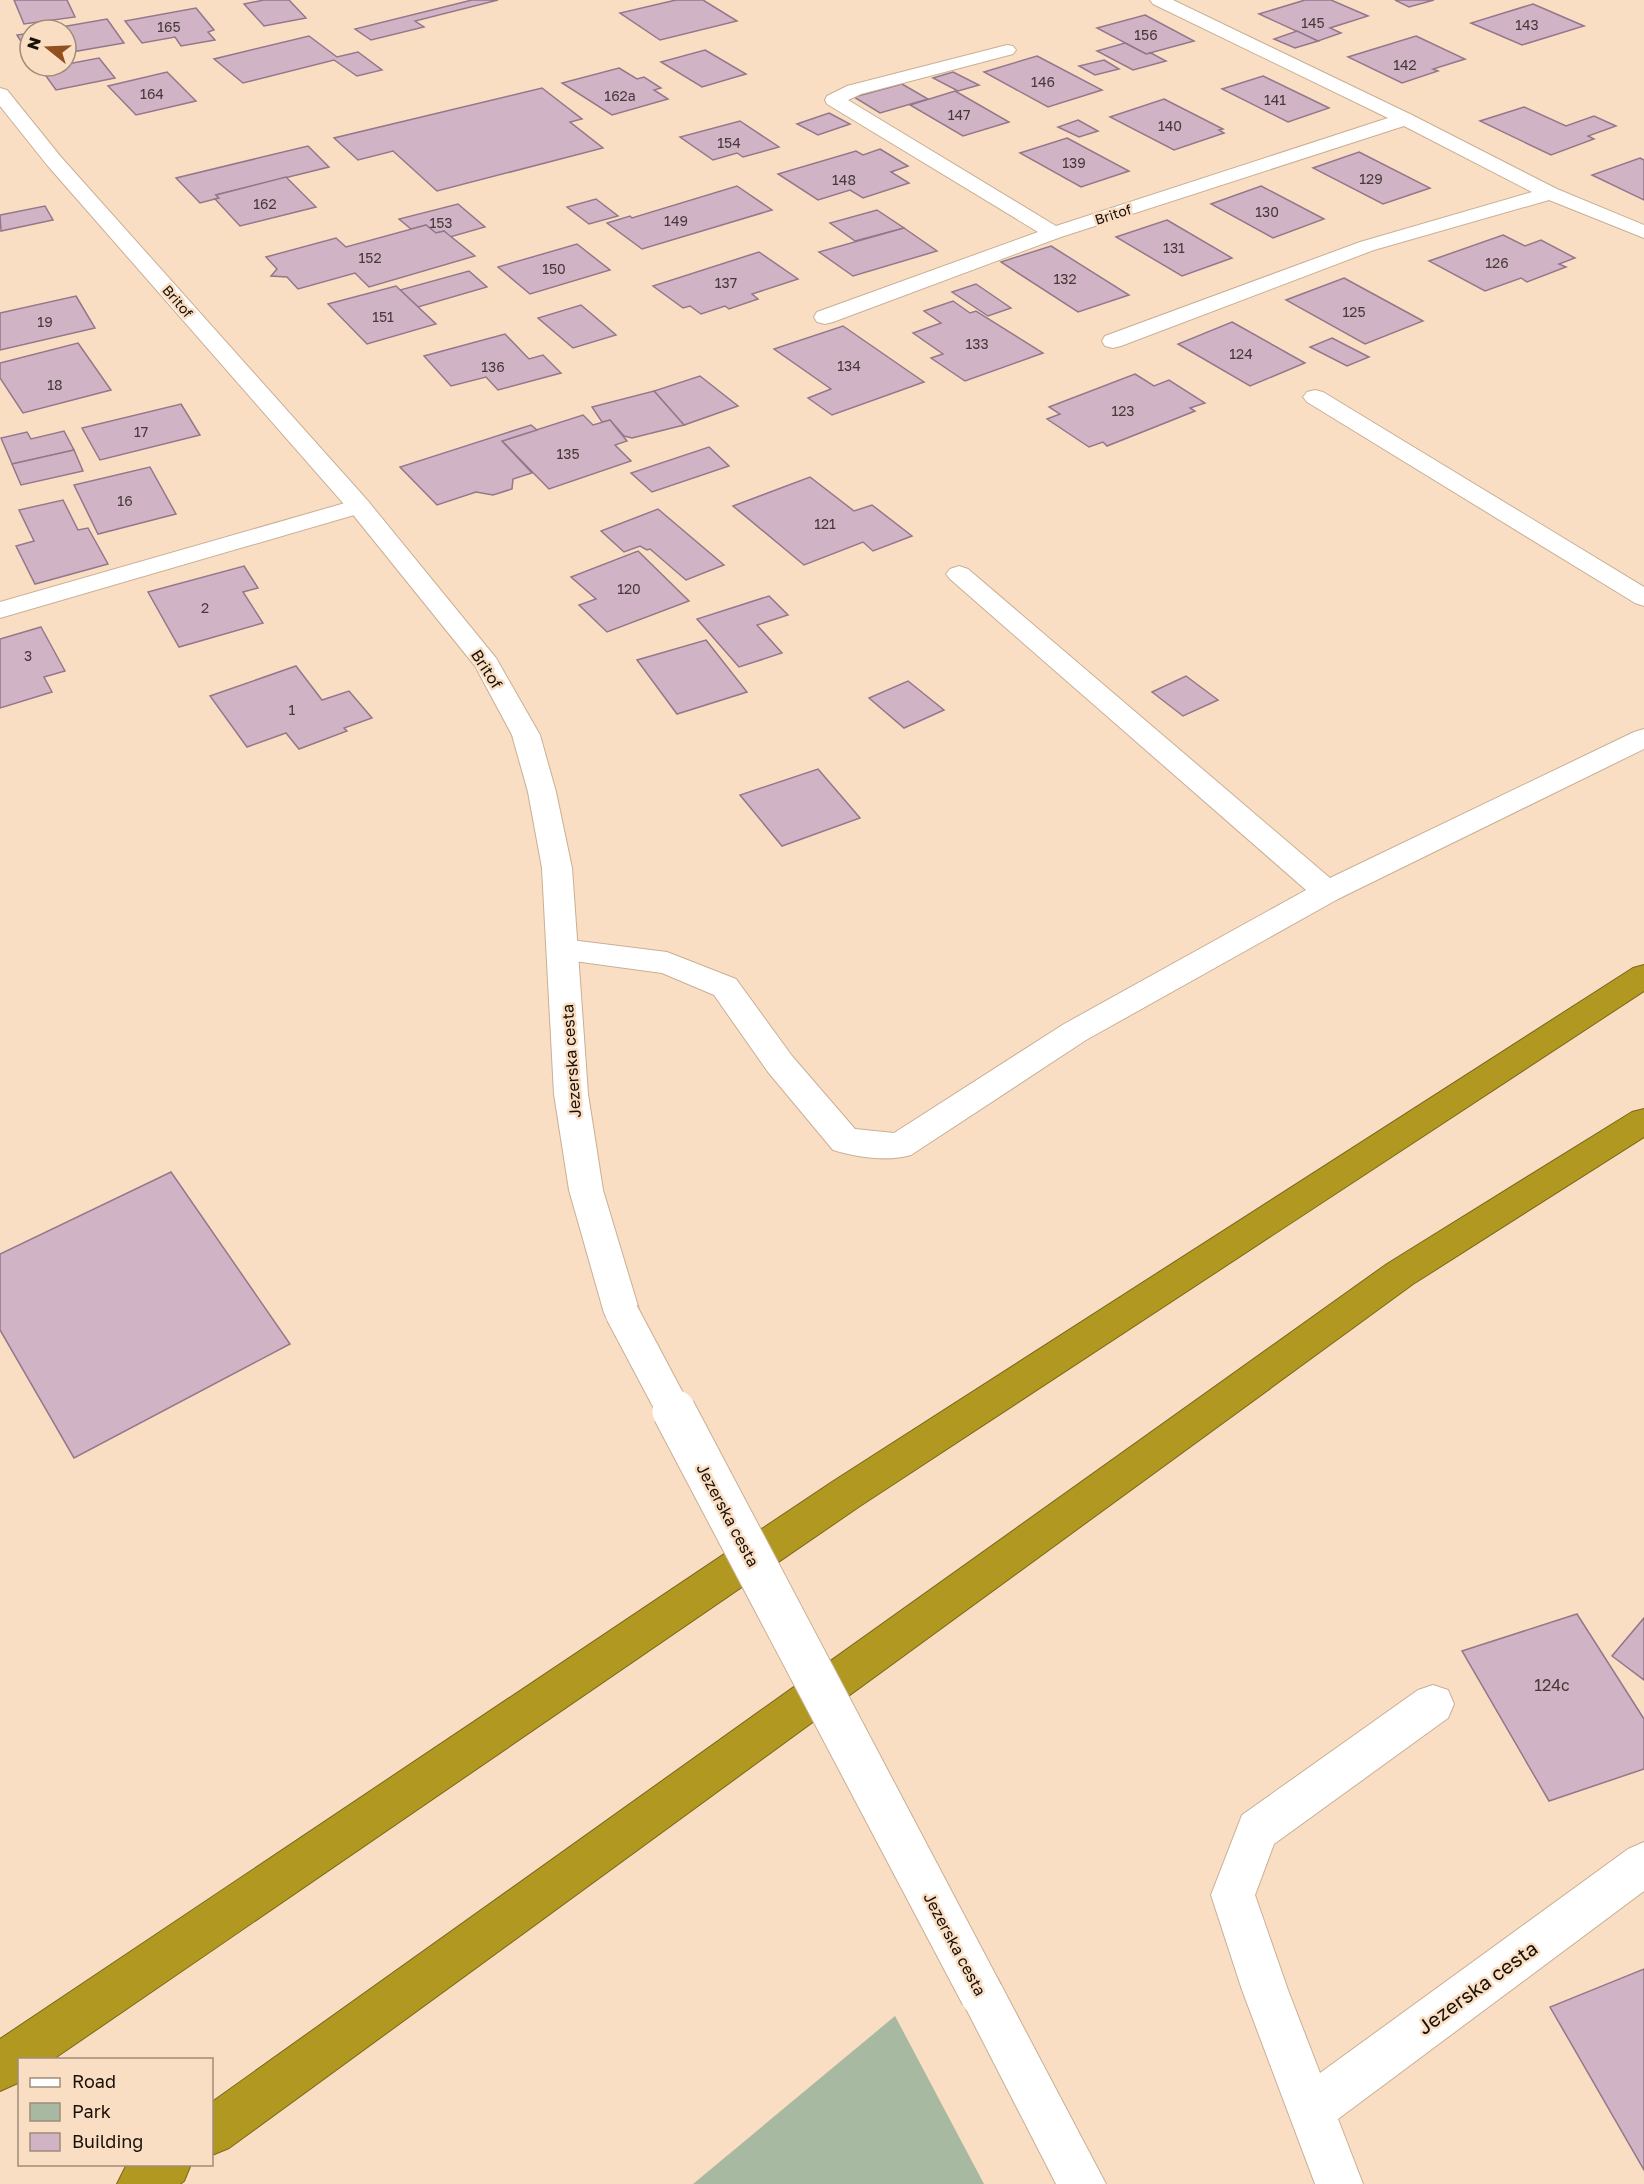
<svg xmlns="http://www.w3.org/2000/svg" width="1644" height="2184" viewBox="0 0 1644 2184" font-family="'Golos Text',sans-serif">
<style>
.green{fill:#a7b9a0}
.building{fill:#d0b4c6;stroke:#95778b;stroke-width:1.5}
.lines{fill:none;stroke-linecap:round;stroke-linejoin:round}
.minor-casing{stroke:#c9af95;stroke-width:2}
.tertiary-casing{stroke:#c9af95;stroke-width:2}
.motorway-casing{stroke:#7b6818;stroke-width:2}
.minor{fill:#fff;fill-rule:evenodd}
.tertiary{fill:#fff;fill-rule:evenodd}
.motorway{fill:#b09821;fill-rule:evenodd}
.tertiary-bridge-far1-casing{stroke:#c9af95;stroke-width:35;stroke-linecap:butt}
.tertiary-bridge-casing{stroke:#c9af95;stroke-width:45;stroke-linecap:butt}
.tertiary-bridge-far1{stroke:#fff;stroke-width:33}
.tertiary-bridge{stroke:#fff;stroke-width:43}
.labels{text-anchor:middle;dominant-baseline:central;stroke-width:5;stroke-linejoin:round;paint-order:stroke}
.number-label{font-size:14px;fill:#473937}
.far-street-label{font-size:14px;fill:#191007;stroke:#fadec3}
.street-label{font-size:16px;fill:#191007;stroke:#fadec3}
.near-number-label{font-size:16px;fill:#473937}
.near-street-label{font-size:20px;fill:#191007;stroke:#fadec3}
</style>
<rect width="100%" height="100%" fill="#fadec3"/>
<path class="green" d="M 895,2016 L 984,2184 L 693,2184 Z"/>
<g class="building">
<path d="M 14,0 L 67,0 L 75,17 L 24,24 Z"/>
<path d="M 264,0 L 289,0 L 306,18 L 264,26 L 244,4 Z"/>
<path d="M 472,0 L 498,0 L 415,21 L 424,27 L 371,40 L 355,29 Z"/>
<path d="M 676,0 L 703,0 L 737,21 L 660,40 L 620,13 Z"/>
<path d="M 1305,0 L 1331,0 L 1368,16 L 1330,28 L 1341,33 L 1318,41 L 1259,14 Z"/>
<path d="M 1395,0 L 1434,0 L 1409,7 Z"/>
<path d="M 1533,4 L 1584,26 L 1522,45 L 1471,23 Z"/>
<path d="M 196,8 L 214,30 L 208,32 L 215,40 L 181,46 L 175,37 L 142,43 L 125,21 Z"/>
<path d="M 1145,15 L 1194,41 L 1146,54 L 1097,28 Z"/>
<path d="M 107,19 L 124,43 L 66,53 L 66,30 L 44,30 Z"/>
<path d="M 1297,31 L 1318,41 L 1295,48 L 1274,39 Z"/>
<path d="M 30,33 L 30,56 L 17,35 Z"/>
<path d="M 309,36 L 337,57 L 358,52 L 382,70 L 357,76 L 334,60 L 243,83 L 214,59 Z"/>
<path d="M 1416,36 L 1465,59 L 1433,69 L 1438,71 L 1402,83 L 1348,57 Z"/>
<path d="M 1125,43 L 1146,54 L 1151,53 L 1166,61 L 1133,70 L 1097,51 Z"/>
<path d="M 705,50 L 746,74 L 702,87 L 661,62 Z"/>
<path d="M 1037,56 L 1102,90 L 1048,107 L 984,72 Z"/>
<path d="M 99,58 L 115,78 L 56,90 L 41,69 Z"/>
<path d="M 1104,60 L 1119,69 L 1095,75 L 1079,66 Z"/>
<path d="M 619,68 L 637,79 L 644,77 L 661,88 L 654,90 L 668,99 L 612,115 L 562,83 Z"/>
<path d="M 167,72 L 196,101 L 136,115 L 108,86 Z"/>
<path d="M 953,72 L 979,85 L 958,91 L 933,78 Z"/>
<path d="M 1263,76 L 1329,108 L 1288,122 L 1222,89 Z"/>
<path d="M 902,84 L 928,99 L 880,113 L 854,97 Z"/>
<path d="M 542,88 L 582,119 L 570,122 L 603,148 L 437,191 L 393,151 L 358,160 L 334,138 Z"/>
<path d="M 955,91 L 1009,122 L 963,136 L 910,105 Z"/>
<path d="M 1164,99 L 1223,129 L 1219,130 L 1224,133 L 1174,150 L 1110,117 Z"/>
<path d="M 1524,107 L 1566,126 L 1594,116 L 1616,126 L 1588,136 L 1594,139 L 1551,155 L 1480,121 Z"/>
<path d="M 829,113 L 850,124 L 818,135 L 797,124 Z"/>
<path d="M 1078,120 L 1098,131 L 1079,137 L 1058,127 Z"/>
<path d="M 740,121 L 779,147 L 743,157 L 737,153 L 713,160 L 680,137 Z"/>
<path d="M 1067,138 L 1129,171 L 1081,187 L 1020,153 Z"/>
<path d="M 308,146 L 329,167 L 216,195 L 219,198 L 215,199 L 200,203 L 176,178 Z"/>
<path d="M 880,149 L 908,166 L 891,172 L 909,183 L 863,198 L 850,190 L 818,200 L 778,174 L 856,151 L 863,155 Z"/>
<path d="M 1359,152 L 1430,188 L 1383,204 L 1313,168 Z"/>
<path d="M 1640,158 L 1644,160 L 1644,200 L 1592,175 Z"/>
<path d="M 286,177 L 316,207 L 240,226 L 215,199 L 219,198 L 216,195 Z"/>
<path d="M 737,186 L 772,210 L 642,249 L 607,223 L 630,216 L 632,218 Z"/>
<path d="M 1261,186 L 1324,219 L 1273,238 L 1211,204 Z"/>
<path d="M 596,199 L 618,216 L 589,224 L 567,207 Z"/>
<path d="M 458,204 L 485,227 L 450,237 L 444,231 L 436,233 L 426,225 L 411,229 L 399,219 Z"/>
<path d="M 45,206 L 53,220 L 1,231 L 0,215 Z"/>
<path d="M 877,210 L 904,228 L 855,241 L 830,223 Z"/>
<path d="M 1167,220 L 1232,258 L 1182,276 L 1116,237 Z"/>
<path d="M 426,225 L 436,233 L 444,231 L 475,256 L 369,287 L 355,273 L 298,289 L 287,277 L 271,276 L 277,269 L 266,257 L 336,238 L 346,247 Z"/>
<path d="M 904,228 L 937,251 L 853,276 L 819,252 Z"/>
<path d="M 1503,235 L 1525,246 L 1541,240 L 1575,258 L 1559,264 L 1566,267 L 1527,282 L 1521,278 L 1485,291 L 1429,261 Z"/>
<path d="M 577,244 L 610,270 L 530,294 L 498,267 Z"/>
<path d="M 1051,246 L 1129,295 L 1078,312 L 1001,262 Z"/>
<path d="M 759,252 L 798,279 L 752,294 L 758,299 L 729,309 L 725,306 L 701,314 L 690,306 L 683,308 L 653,286 Z"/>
<path d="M 469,271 L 487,287 L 418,307 L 400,290 Z"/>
<path d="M 1344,278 L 1423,321 L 1365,344 L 1286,300 Z"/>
<path d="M 976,284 L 1011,308 L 988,316 L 952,292 Z"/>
<path d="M 396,286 L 436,324 L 367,344 L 328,304 Z"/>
<path d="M 76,296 L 95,328 L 0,350 L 0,313 Z"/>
<path d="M 953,301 L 970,313 L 976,311 L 1043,353 L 965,381 L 931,358 L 943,354 L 913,333 L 941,323 L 924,311 Z"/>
<path d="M 581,305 L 616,335 L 573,348 L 538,318 Z"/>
<path d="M 1232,322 L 1305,363 L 1250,386 L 1178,344 Z"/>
<path d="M 843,326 L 924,382 L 832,415 L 808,398 L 831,389 L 774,349 Z"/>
<path d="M 505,334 L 529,359 L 543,355 L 561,373 L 498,390 L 486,377 L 451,386 L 424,356 Z"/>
<path d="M 1332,338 L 1369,357 L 1347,366 L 1310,347 Z"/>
<path d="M 78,343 L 111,390 L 23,413 L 0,378 L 0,363 Z"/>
<path d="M 1135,374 L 1154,386 L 1169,380 L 1205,403 L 1190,408 L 1195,411 L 1107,446 L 1103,442 L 1089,447 L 1047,419 L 1060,414 L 1049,407 Z"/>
<path d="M 700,376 L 738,406 L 684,425 L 654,391 Z"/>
<path d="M 654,391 L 684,425 L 632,438 L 624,436 L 610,420 L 602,422 L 592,407 Z"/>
<path d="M 181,404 L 200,435 L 100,460 L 82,428 Z"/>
<path d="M 583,415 L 593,425 L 610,420 L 627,441 L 615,445 L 631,461 L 549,489 L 502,441 Z"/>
<path d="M 531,425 L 537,430 L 502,441 L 532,473 L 513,479 L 512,489 L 493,495 L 476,492 L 437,505 L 400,467 Z"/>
<path d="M 64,431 L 74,450 L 12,464 L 1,438 L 27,432 L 31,439 Z"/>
<path d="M 709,447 L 729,466 L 652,492 L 631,473 Z"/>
<path d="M 74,450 L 83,471 L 21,485 L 12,464 Z"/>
<path d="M 150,467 L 176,514 L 98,534 L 74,485 Z"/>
<path d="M 810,477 L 854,511 L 872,505 L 912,536 L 873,551 L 863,542 L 804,565 L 733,506 Z"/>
<path d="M 63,500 L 78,530 L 88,528 L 108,564 L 35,584 L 16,546 L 34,541 L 19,510 Z"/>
<path d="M 658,509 L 724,565 L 686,580 L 650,549 L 647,550 L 640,546 L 624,552 L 601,531 Z"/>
<path d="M 638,551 L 689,601 L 607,632 L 579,605 L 596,599 L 571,577 Z"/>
<path d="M 244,566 L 258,588 L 243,592 L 263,623 L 179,647 L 148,592 Z"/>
<path d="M 769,596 L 788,615 L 757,625 L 782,653 L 739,667 L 697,619 Z"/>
<path d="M 41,627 L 65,671 L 44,677 L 52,692 L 0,708 L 0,639 Z"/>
<path d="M 706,640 L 747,692 L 677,714 L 637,660 Z"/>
<path d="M 296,666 L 322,700 L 349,691 L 372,718 L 344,728 L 347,731 L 299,749 L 286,733 L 247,747 L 210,696 Z"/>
<path d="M 1186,676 L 1218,700 L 1183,716 L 1152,692 Z"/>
<path d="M 908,681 L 944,710 L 904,728 L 869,698 Z"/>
<path d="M 818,769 L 860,818 L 782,846 L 740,795 Z"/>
<path d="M 171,1172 L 290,1344 L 74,1458 L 0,1330 L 0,1254 Z"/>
<path d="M 1577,1614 L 1644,1719 L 1644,1769 L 1549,1801 L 1462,1651 Z"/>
<path d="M 1644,1618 L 1644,1680 L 1612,1656 Z"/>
<path d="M 1644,1969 L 1644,2170 L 1550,2007 Z"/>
</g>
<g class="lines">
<g class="minor-casing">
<g id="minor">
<path d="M 1150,0 L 1173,0 L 1412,115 L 1557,189 L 1644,225 L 1644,238 L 1549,200 L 1374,250 L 1121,346 L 1113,348 L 1105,346 L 1102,341 L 1105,336 L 1360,242 L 1532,192 L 1404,126 L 1061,237 L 833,322 L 825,324 L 817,322 L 814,317 L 817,312 L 1038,232 L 827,104 L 825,100 L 827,96 L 847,86 L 1007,45 L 1013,46 L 1016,50 L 1013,54 L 861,94 L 848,100 L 1056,226 L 1388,118 L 1153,4 Z"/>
<path d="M 1315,390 L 1323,392 L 1644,587 L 1644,606 L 1635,603 L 1307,402 L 1303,397 L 1307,392 Z"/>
<path d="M 359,499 L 368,501 L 371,506 L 368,511 L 0,618 L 0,602 Z"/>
<path d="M 959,566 L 968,569 L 1330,878 L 1634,732 L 1644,729 L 1644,749 L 1338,899 L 1086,1040 L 911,1155 C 888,1162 856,1157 833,1150 L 768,1072 L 714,995 L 662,973 L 552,958 L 548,950 L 552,942 L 563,939 L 667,952 L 736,979 L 792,1056 L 855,1129 L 894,1133 L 1064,1024 L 1306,890 L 950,579 L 946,574 L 950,569 Z"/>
<path d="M 1433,1685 L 1448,1690 L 1454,1704 L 1448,1718 L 1274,1844 L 1255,1895 L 1288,1990 L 1320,2073 L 1628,1849 L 1644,1842 L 1644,1891 L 1338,2119 L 1363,2184 L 1315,2184 L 1242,1990 L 1211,1895 L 1242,1815 L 1418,1690 Z"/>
</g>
</g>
<g class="tertiary-casing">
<g id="tertiary">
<path d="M 0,88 L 7,90 L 61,157 L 368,501 L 496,658 L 540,735 L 556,792 L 572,868 L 588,1094 L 603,1190 L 640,1313 L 635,1323 L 622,1328 L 609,1323 L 604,1313 L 569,1190 L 554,1094 L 542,868 L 528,792 L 512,735 L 475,666 L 350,511 L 47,165 L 0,106 Z"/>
<path d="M 982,1972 L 998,1979 L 1106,2184 L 1056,2184 L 959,1995 L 966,1979 Z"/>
</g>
</g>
<g class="motorway-casing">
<g id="motorway">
<path d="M 1644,965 L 1644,991 L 860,1506 L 52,2060 L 20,2060 L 20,2082 L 0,2091 L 0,2039 L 832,1482 L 1633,968 Z"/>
<path d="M 1644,1109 L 1644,1137 L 1413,1284 L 229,2148 L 212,2155 L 212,2102 L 1387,1264 L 1632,1112 Z"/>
<path d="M 127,2164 L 191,2164 L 184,2181 L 180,2184 L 117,2184 Z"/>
</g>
</g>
<use href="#minor" class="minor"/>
<use href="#tertiary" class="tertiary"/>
<use href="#motorway" class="motorway"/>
<g class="tertiary-bridge-far1-casing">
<path id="tertiary-bridge-far1" d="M 622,1313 L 675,1413"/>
</g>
<g class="tertiary-bridge-casing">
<path id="tertiary-bridge" d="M 674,1411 L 982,1995"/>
</g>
<use href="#tertiary-bridge-far1" class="tertiary-bridge-far1"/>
<use href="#tertiary-bridge" class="tertiary-bridge"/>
</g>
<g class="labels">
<g class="number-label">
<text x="1313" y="22">145</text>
<text x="1527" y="24">143</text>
<text x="169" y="26">165</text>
<text x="1146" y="34">156</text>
<text x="1405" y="64">142</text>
<text x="1043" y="81">146</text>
<text x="152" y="93">164</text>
<text x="620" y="95">162a</text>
<text x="1275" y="99">141</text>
<text x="959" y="114">147</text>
<text x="1170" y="125">140</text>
<text x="729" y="142">154</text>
<text x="1074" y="162">139</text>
<text x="1371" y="178">129</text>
<text x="844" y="179">148</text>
<text x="265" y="203">162</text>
<text x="1267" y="211">130</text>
<text x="676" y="220">149</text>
<text x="441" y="222">153</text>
<text x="1174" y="247">131</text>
<text x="370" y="257">152</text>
<text x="1497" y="262">126</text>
<text x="554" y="268">150</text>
<text x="1065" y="278">132</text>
<text x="726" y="282">137</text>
<text x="1354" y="311">125</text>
<text x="383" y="316">151</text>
<text x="45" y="321">19</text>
<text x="977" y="343">133</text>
<text x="1241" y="353">124</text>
<text x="849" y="365">134</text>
<text x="493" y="366">136</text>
<text x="55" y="384">18</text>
<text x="1123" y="410">123</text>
<text x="141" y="431">17</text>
<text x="568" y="453">135</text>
<text x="125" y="500">16</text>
<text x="825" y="523">121</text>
<text x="629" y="588">120</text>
<text x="205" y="607">2</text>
<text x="28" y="655">3</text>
<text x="292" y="709">1</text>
</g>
<g class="far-street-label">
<text transform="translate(1113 214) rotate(-18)">Britof</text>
<text transform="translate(178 301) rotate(49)">Britof</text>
</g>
<g class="street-label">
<text transform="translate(487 669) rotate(57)">Britof</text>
<text transform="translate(571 1061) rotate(-94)">Jezerska cesta</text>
<text transform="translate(728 1515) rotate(62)">Jezerska cesta</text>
<text transform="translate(955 1944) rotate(62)">Jezerska cesta</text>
</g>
<g class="near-number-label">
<text x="1552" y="1685">124c</text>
</g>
<g class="near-street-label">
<text transform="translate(1477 1987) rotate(-36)">Jezerska cesta</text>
</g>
</g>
<rect x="18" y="2058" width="195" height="108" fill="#fadec3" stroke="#a08c78" stroke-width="1.5"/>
<rect x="30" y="2078" width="30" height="9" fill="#ffffff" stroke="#a08c78" stroke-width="1.5"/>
<text x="72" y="2088" font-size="18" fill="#191007">Road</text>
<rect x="30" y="2103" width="30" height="18" fill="#a7b9a0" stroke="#a08c78" stroke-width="1.5"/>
<text x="72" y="2118" font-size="18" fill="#191007">Park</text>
<rect x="30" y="2133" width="30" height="18" fill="#d0b4c6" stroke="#a08c78" stroke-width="1.5"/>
<text x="72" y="2148" font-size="18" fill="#191007">Building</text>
<g transform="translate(48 48) rotate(288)"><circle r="28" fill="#fadec3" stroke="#a08c78" stroke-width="1.5"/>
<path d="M0-4.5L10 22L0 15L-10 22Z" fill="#924f1f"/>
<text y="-9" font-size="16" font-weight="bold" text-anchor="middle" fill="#191007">N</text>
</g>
</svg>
